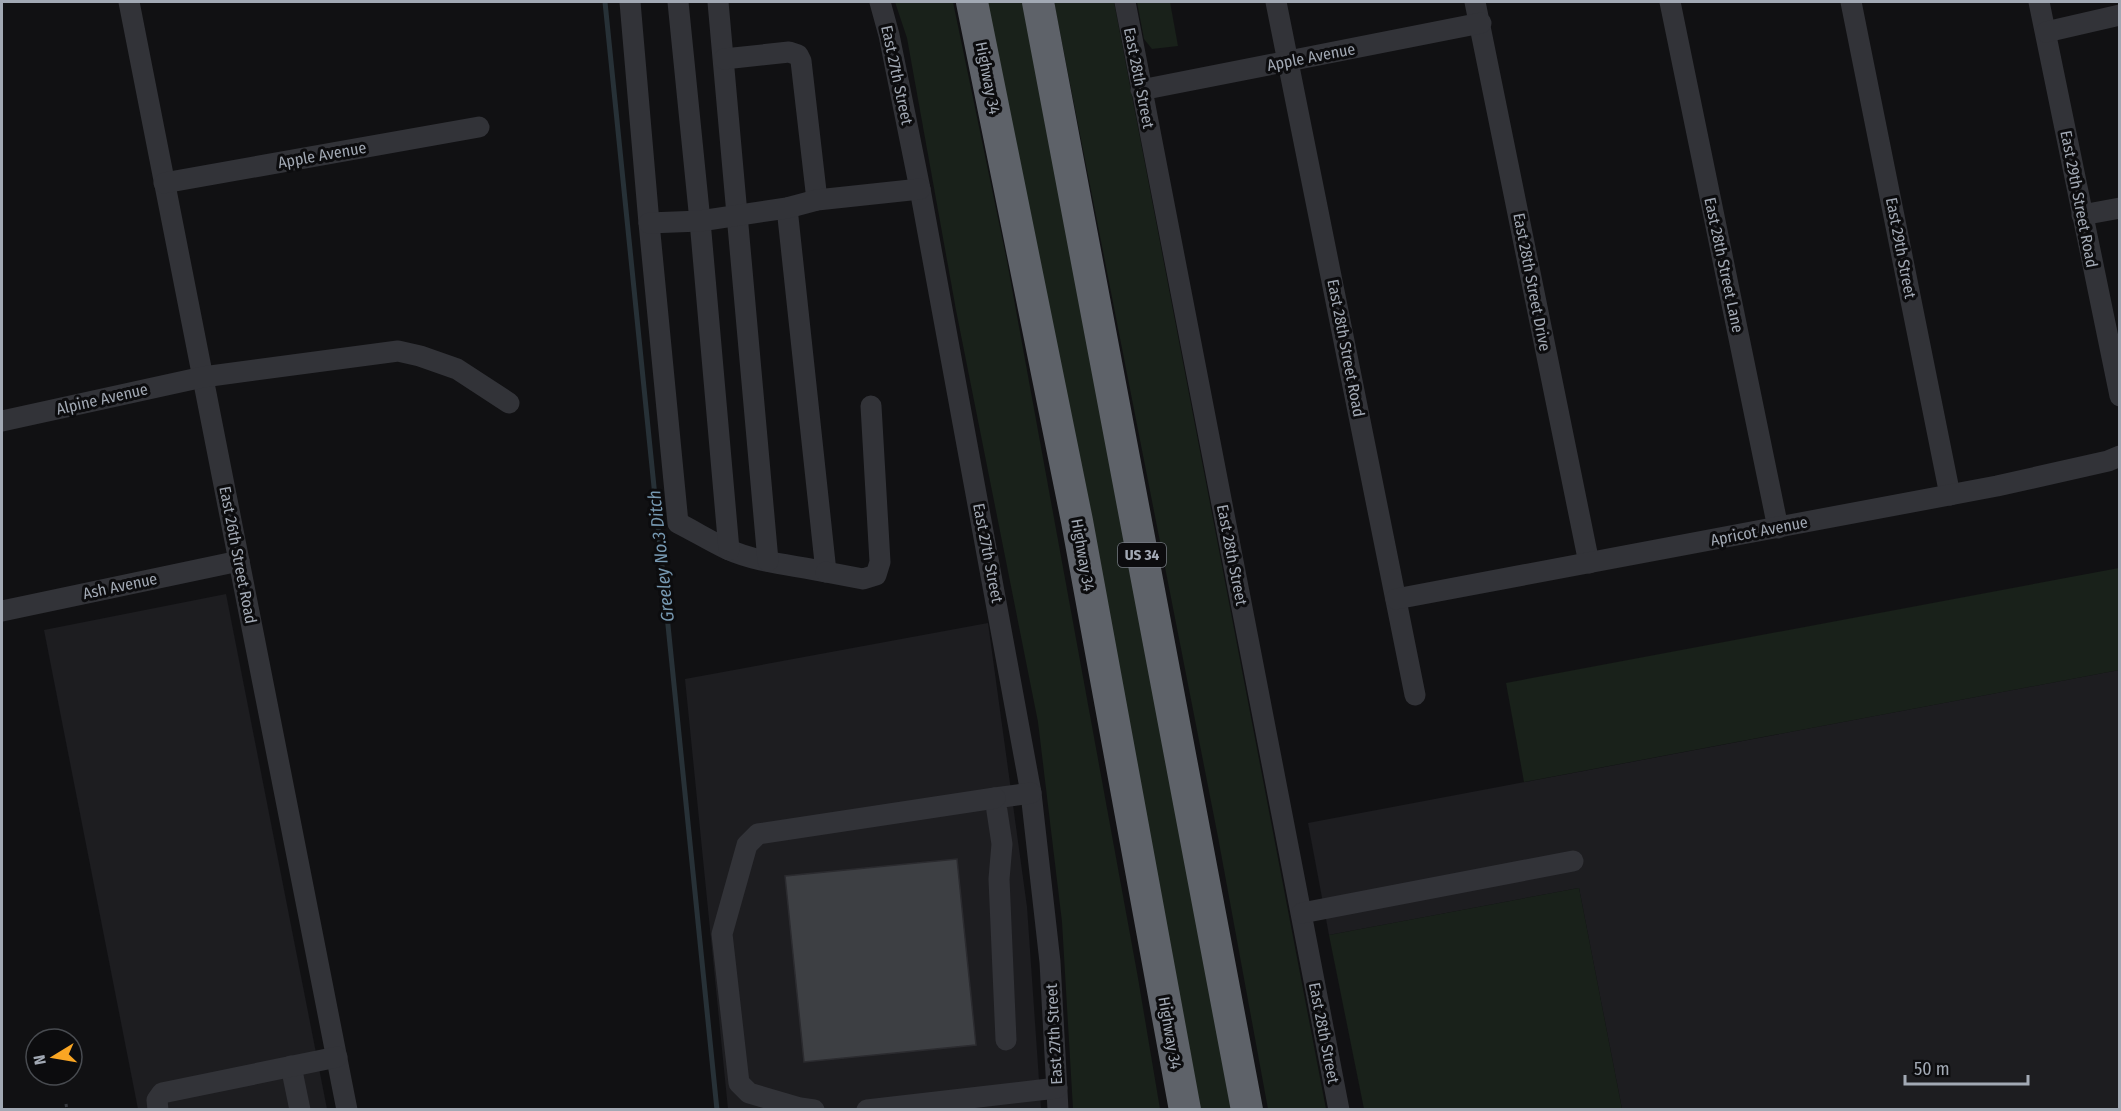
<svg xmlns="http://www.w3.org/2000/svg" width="2121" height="1111" viewBox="0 0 2121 1111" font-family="'Fira Sans Condensed',sans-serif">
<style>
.built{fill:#1d1d20}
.green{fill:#19211a}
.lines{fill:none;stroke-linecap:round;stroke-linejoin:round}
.stream{stroke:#273137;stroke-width:5}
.building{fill:#3d3f43;stroke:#2b2b2f;stroke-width:1.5}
.path{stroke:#383a3f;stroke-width:3;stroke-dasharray:3 4.5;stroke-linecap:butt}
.minor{stroke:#323338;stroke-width:21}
.highway{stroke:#5e6269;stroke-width:32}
.labels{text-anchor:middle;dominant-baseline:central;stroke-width:6;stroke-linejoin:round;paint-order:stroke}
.shield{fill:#0c0c0e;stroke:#757a82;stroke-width:1.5}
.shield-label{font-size:15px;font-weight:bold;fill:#a2a9b4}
.street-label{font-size:16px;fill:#a2a9b4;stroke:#0c0c0e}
.water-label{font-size:18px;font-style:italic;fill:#7799b2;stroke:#0c0c0e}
</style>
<rect width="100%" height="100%" fill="#111113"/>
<g class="built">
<path d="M 226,594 L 327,1109 L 138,1109 L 44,630 Z"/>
<path d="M 988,623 L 1027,907 L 1041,1109 L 728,1109 L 685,679 Z"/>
<path d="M 2119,670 L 2119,1109 L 1622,1109 L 1579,888 L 1329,935 L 1308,823 Z"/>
</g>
<g class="green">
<path d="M 895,2 L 953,2 L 1007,261 L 1138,978 L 1160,1109 L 1073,1109 L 1062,922 L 1038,722 L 956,310 L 907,38 Z"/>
<path d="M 984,2 L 1025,2 L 1233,1109 L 1194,1109 Z"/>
<path d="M 1054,2 L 1114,2 L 1326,1109 L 1268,1109 L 1218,837 Z"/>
<path d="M 1137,2 L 1170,2 L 1178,46 L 1152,49 L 1144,39 Z"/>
<path d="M 2119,568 L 2119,670 L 1524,782 L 1506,683 Z"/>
<path d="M 1579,888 L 1622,1109 L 1364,1109 L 1329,935 Z"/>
</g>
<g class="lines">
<path class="stream" d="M 605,2 L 717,1110"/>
</g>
<path class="building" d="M 957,859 L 976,1045 L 804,1062 L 785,876 Z"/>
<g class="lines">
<path class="path" d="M 66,1104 L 67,1110"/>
<g class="minor">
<path d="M 129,2 L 347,1110"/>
<path d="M 630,2 L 649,223 L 678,523 C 694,531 710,541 727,549 C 758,563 793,565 826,572 L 787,208"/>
<path d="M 678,2 L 700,221 L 729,550"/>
<path d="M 718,2 L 768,561"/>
<path d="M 880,2 L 889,35 L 920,189 L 1031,793 L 1050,962 L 1058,1110"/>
<path d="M 1125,2 L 1339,1110"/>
<path d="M 1276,2 L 1415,695"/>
<path d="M 1475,2 L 1589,563"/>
<path d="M 1670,2 L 1778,528"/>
<path d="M 1851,2 L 1950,495"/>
<path d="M 2039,2 L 2120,396"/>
<path d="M 2046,32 L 2120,15"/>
<path d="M 724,59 L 789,52 L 798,55 L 801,61 L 817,200"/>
<path d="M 1141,90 L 1481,23"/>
<path d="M 164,183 L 479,127"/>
<path d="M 2082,215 L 2120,208"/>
<path d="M 649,223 L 700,221 L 787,208 L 817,200 L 920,189"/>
<path d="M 2,421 L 203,377 L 398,351 L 420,356 L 457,369 L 509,403"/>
<path d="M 826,572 L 863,579 L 876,575 L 880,562 L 871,406"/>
<path d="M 1396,599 L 1997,486 L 2108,461 L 2120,456"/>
<path d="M 2,611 L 239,561"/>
<path d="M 1302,913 L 1573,861"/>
<path d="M 1006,1040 L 999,879 L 1002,844 L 995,798 L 1031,793"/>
<path d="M 291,1066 L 300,1110"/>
<path d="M 158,1110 L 157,1100 L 162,1093 L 337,1057"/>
<path d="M 814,1110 L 800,1108 L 749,1093 L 739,1083 L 722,934 L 747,845 L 758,834 L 995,798"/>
<path d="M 867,1110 L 1057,1088"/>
</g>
<g class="highway">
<path d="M 972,2 L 1077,521 L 1185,1110"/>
<path d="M 1038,2 L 1247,1110"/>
</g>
</g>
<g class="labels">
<rect class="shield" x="1118" y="543" width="48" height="24" rx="4.5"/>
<g class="shield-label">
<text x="1142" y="555">US 34</text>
</g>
<g class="street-label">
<text transform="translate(1311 57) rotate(-11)">Apple Avenue</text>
<text transform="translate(897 75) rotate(78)">East 27th Street</text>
<text transform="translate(988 78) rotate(79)">Highway 34</text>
<text transform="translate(1139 78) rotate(79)">East 28th Street</text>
<text transform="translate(322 155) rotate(-10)">Apple Avenue</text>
<text transform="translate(2079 199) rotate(79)">East 29th Street Road</text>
<text transform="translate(1901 248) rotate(79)">East 29th Street</text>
<text transform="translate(1724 265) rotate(78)">East 28th Street Lane</text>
<text transform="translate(1532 282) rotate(79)">East 28th Street Drive</text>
<text transform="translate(1346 348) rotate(79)">East 28th Street Road</text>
<text transform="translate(102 399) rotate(-13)">Alpine Avenue</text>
<text transform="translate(1759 531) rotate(-11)">Apricot Avenue</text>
<text transform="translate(988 553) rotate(79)">East 27th Street</text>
<text transform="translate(238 555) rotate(79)">East 26th Street Road</text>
<text transform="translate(1083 555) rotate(80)">Highway 34</text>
<text transform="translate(1232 555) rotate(79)">East 28th Street</text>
<text transform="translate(120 586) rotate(-12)">Ash Avenue</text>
<text transform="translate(1170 1033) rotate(80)">Highway 34</text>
<text transform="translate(1324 1033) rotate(79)">East 28th Street</text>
<text transform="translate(1054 1034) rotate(-93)">East 27th Street</text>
</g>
<g class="water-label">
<text transform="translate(661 556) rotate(-96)">Greeley No.3 Ditch</text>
</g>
</g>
<rect width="2121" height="1111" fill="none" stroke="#a2a9b4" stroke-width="6"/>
<g transform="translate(54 1057) rotate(259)"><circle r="28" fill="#0c0c0e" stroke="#484b50" stroke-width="1.5"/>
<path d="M0-4.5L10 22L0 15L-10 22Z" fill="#faa623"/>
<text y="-9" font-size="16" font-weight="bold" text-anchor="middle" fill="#a2a9b4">N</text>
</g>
<path d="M1905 1075v9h123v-9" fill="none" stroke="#a2a9b4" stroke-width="3"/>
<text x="1914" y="1075" font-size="18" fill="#a2a9b4" stroke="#0c0c0e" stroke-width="4.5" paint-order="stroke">50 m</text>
</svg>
